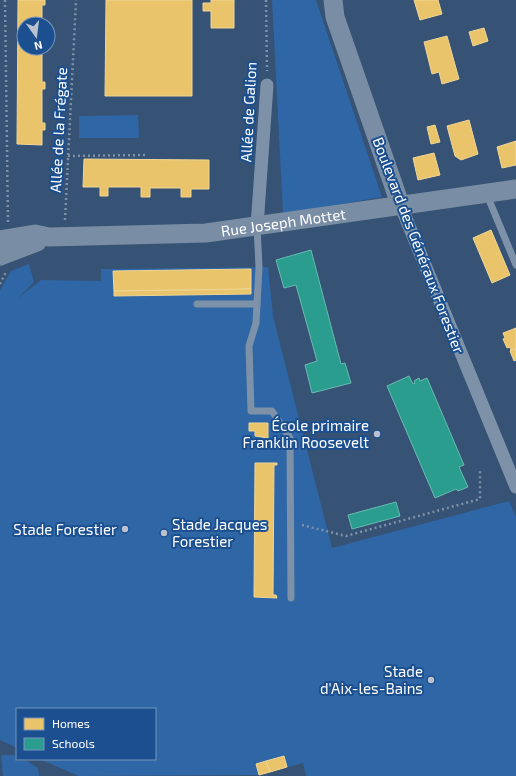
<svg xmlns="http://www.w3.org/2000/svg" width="516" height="776" viewBox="0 0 516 776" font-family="'Exo 2',sans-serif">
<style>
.green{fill:#2f66a5}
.homes{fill:#e9c46a;stroke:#f0d697}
.schools{fill:#2a9d8f;stroke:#6abab1}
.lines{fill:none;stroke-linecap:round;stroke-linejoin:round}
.path{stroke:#7d92a8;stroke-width:2.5;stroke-dasharray:2 3;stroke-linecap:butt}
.lane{stroke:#7d92a8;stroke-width:7}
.street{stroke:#7d92a8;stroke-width:13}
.secondary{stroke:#798da4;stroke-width:19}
.poi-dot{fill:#b9c2ce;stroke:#1b4f8f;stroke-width:1.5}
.labels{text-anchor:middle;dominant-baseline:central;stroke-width:4;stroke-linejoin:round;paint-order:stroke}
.street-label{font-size:15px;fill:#fff;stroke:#1b4f8f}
.poi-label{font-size:15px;fill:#fff;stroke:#1b4f8f;text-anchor:end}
</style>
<rect width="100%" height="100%" fill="#365274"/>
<g class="green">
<path d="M 272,0 L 316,0 L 382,197 L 283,214 Z"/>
<path d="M 138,115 L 139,138 L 79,138 L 79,116 Z"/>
<path d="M 29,264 L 34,282 L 18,298 L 41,280 L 101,281 L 101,269 L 268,267 L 273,316 L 332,548 L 509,501 L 516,517 L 516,776 L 306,776 L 303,763 L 259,775 L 79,776 L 39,759 L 155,759 L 155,709 L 17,709 L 17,748 L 0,740 L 0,290 L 11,271 Z"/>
<path d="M 1,755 L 15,755 L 17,761 L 27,761 L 38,768 L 39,776 L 3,776 Z"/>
</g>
<g class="homes">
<path d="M 18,0 L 45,0 L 45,5 L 42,5 L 42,24 L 24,24 L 24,48 L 45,48 L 42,48 L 42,82 L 45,82 L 45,89 L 42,89 L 42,123 L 45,123 L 45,130 L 42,130 L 42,145 L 17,144 Z"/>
<path d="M 106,0 L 192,0 L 192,96 L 105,96 Z"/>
<path d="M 211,0 L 234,0 L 234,28 L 211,28 L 211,11 L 203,11 L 203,3 L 211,3 Z"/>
<path d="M 414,0 L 438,0 L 442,14 L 420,20 Z"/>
<path d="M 484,28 L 488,41 L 473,46 L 469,32 Z"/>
<path d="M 447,36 L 459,79 L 442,84 L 439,72 L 432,74 L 424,42 Z"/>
<path d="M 469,120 L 478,154 L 461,160 L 455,156 L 447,126 Z"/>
<path d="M 435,125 L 440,142 L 431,144 L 427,127 Z"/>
<path d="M 516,141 L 516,165 L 502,168 L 497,147 Z"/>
<path d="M 434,153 L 440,175 L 418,180 L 413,158 Z"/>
<path d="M 84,159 L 209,160 L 209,189 L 191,189 L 191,197 L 181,197 L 181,188 L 150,188 L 150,197 L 141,197 L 141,187 L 108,187 L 108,196 L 100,196 L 100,187 L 83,187 Z"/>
<path d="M 491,230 L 510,275 L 492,283 L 473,238 Z"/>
<path d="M 251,269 L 251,289 L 114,291 L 113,271 Z"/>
<path d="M 251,289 L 251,294 L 114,296 L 114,291 Z"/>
<path d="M 516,328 L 516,349 L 511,351 L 510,347 L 507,348 L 503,339 L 505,338 L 503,333 Z"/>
<path d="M 516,349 L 516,360 L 514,361 L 510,351 Z"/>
<path d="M 249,423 L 268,423 L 268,438 L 255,436 L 255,431 L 249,431 Z"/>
<path d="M 255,463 L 277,463 L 277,465 L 274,465 L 273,595 L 276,595 L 277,598 L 254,597 Z"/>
<path d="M 284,756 L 287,767 L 270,772 L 266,761 Z"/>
<path d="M 266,761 L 270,772 L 259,775 L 256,764 Z"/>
</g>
<g class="schools">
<path d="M 311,250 L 341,364 L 345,363 L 351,383 L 312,393 L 305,365 L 317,361 L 296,285 L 284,288 L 276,260 Z"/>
<path d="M 409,376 L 413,384 L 415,383 L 414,381 L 419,378 L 420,381 L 427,378 L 464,465 L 459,467 L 468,487 L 458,491 L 456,489 L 435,498 L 387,386 Z"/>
<path d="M 396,502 L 400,516 L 352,529 L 348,515 Z"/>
</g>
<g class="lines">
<g class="path">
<path d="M 5,0 L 8,222"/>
<path d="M 266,0 L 267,71"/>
<path d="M 68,156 L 145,155"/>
<path d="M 65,220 L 76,0"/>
<path d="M 0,284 L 6,272"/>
<path d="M 302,525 L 346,536 L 480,499 L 480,470"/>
</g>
<g class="lane">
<path d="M 487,195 L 516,265"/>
<path d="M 257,226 L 259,267 L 256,323 L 249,346 L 251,411 L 272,411 L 290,438 L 291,598"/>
<path d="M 197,304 L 257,304"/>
</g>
<g class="street">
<path d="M 400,204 L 516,487"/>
<path d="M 257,226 L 267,85"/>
</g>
<g class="secondary">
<path d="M 333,0 L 335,17 L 400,204"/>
<path id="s1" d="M 0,240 L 35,234 L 49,237 L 206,233 L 516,189"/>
<path d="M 0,256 L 37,242"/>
</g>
</g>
<g class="poi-dot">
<circle cx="377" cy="434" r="4"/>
<circle cx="125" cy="529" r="4"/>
<circle cx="164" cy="533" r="4"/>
<circle cx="431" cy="680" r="4"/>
</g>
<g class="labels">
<g class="street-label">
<text transform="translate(248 112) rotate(-87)">Allée de Galion</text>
<text transform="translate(58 130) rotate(-87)">Allée de la Frégate</text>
<text stroke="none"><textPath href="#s1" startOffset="285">Rue Joseph Mottet</textPath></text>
<text transform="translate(419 245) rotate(69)">Boulevard des Généraux Forestier</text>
</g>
<g class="poi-label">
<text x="369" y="425">École primaire<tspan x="369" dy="17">Franklin Roosevelt</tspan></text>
<text x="172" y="524" text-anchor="start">Stade Jacques<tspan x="172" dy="17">Forestier</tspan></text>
<text x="117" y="529">Stade Forestier</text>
<text x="423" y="671">Stade<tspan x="423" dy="17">d'Aix-les-Bains</tspan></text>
</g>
</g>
<rect x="16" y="708" width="140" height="52" fill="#1b4f8f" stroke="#7695bc"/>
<rect x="24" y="718" width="20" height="12" fill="#e9c46a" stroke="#7695bc"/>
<text x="52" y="728" font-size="12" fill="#ffffff">Homes</text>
<rect x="24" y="738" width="20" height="12" fill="#2a9d8f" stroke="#7695bc"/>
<text x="52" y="748" font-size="12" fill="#ffffff">Schools</text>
<g transform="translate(36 36) rotate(166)"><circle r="19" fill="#1b4f8f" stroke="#7695bc"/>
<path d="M0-3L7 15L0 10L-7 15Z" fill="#b9c2ce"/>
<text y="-6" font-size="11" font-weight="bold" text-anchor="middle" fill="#ffffff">N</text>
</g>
</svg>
